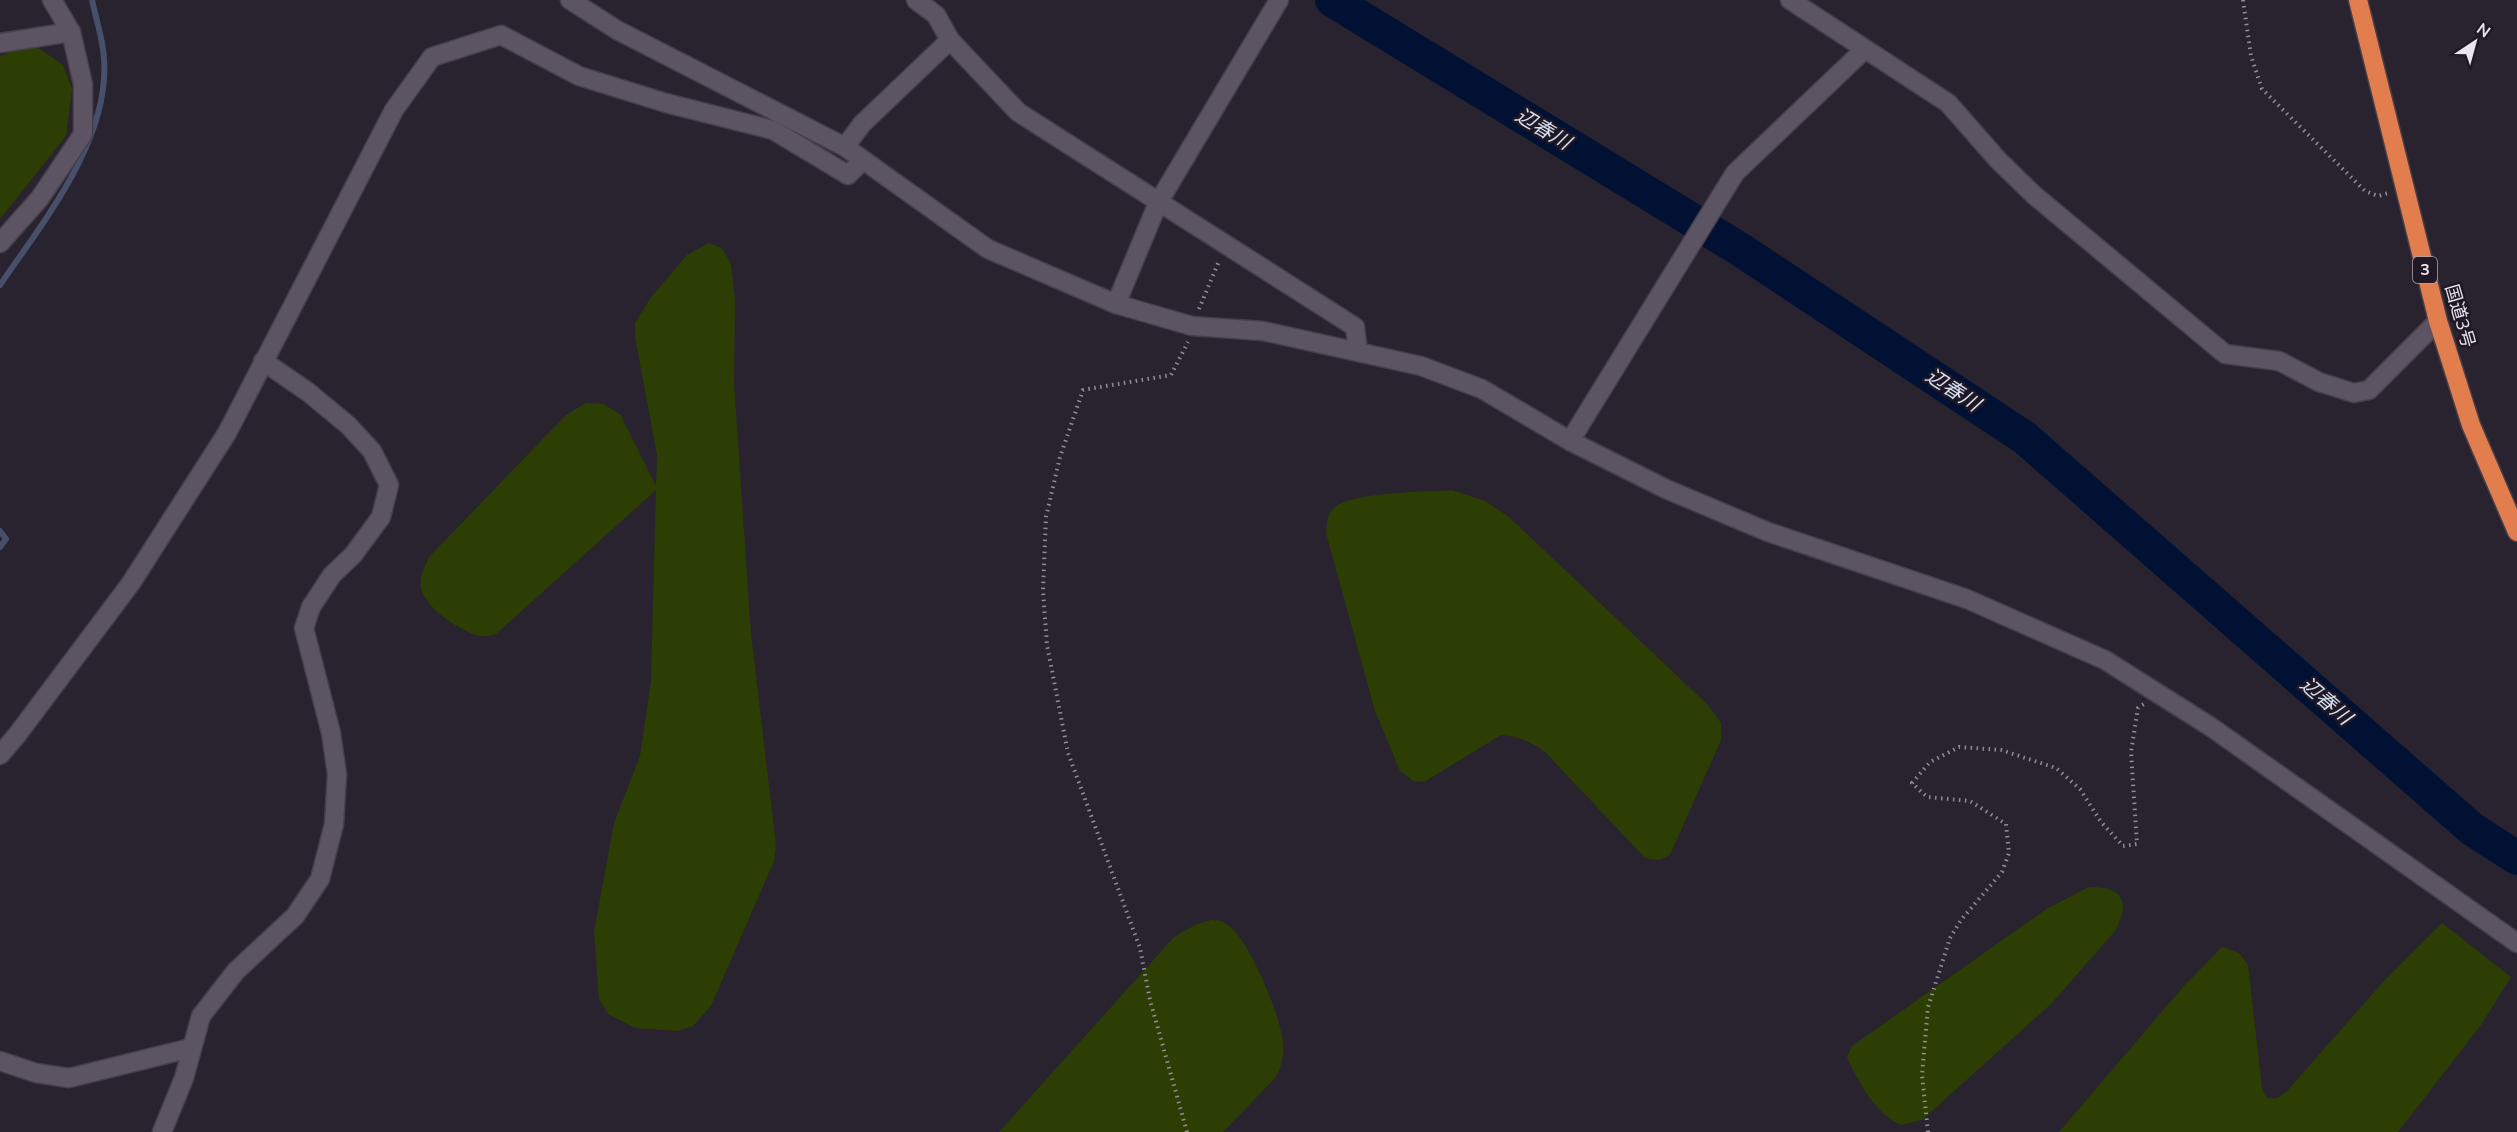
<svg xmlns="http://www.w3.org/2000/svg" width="2517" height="1132" viewBox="0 0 2517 1132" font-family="'Nunito Sans','Noto Sans JP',sans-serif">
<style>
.green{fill:#2c3e04}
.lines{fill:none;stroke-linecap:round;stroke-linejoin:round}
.stream{stroke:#46506b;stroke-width:6}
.river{stroke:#013;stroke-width:34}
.minor-casing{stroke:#463f4a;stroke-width:21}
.highway-casing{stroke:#463f4a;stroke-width:21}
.path{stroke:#928d97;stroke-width:4;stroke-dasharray:1.5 4.5;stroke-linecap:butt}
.minor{stroke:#5d5463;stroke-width:18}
.highway{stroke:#e27d4e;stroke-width:18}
.labels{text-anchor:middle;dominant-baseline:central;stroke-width:5;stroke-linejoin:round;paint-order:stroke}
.shield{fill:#201825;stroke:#ada7b1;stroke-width:1.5}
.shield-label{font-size:16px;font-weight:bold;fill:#e9e4ed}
.street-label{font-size:18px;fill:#e9e4ed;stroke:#201825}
.water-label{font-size:20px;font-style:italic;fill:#d5e0f0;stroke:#201825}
</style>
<rect width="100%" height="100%" fill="#29222f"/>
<g class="green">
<path d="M 33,44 L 63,65 L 72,89 L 66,136 L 0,219 L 0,56 Z"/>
<path d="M 709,243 L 722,248 L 731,264 L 735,300 L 734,383 L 751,634 L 776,845 L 774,861 L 711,1006 L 693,1026 L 677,1031 L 635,1028 L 608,1014 L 599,999 L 594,932 L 614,823 L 640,756 L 651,681 L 656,490 L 496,634 C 491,635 486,637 482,636 C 463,634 424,607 421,588 C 419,576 425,567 429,557 L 566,415 L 586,403 L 603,404 L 620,414 L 656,486 L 657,455 L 635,337 L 635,323 L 651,297 L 687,255 Z"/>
<path d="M 1452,490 L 1485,501 L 1509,517 L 1707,704 L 1721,723 L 1721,740 L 1670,855 L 1659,860 L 1645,858 L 1545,752 C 1531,742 1518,736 1501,735 L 1424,782 L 1413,781 L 1400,771 L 1375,711 L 1326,533 C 1327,523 1327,513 1335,507 C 1352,492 1428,492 1452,490 Z"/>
<path d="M 2089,887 C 2123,887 2131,901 2115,931 L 2051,1004 L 1922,1120 L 1902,1125 C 1877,1117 1857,1080 1847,1057 L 1852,1046 L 2048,908 Z"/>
<path d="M 1211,920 C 1217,920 1223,921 1228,925 C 1249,939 1283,1020 1283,1046 C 1284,1057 1281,1067 1276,1077 L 1229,1126 L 1223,1132 L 999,1132 L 1174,937 L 1195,925 Z"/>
<path d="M 2442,923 L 2511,977 L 2481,1025 L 2398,1132 L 2059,1132 L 2183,987 L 2222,947 L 2239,953 L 2248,965 L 2262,1088 L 2266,1097 C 2275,1101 2280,1097 2287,1091 L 2383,982 Z"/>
</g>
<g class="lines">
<g class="stream">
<path d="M 0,285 C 43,222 110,140 104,59 C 103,39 96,19 92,0"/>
<path d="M 0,531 L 6,539 L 0,547"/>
</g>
<path class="river" d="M 1332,0 L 1741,250 L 2025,438 L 2472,829 L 2517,858"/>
<g class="minor-casing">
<g id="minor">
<path d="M 570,0 L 617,30 L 845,147 L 988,249 L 1116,304 L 1192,326 L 1263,331 L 1421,366 L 1482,389 L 1570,441 L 1666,489 L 1768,532 L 1967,599 L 2105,660 L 2211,727 L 2517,943"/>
<path d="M 916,0 L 936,15 L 950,40 L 1018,112 L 1355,327 L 1358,351"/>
<path d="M 1790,0 L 1948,103 L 1998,160 L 2034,195 L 2225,354 L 2279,361 L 2319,382 L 2354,393 L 2369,390 L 2438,321"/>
<path d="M 0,43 L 71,32"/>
<path d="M 845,147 L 862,124 L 950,40"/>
<path d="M 0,243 L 40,198 L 83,134 L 83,84 L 71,32 L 52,0"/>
<path d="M 1116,304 L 1158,203 L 1279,0"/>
<path d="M 1570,441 L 1735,173 L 1864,50"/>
<path d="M 0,755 L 17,735 L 131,583 L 227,433 L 394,110 L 432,57 L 501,35 L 579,76 L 666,103 L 773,130 L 848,175 L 863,160"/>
<path d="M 0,1061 L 36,1073 L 69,1078 L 191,1048"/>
<path d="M 162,1132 L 184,1078 L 201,1016 L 236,971 L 295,916 L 320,879 L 334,824 L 337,774 L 331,733 L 304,628 L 311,607 L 332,575 L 353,555 L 381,517 L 389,485 L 372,451 L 348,425 L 308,392 L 263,361"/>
</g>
</g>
<g class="highway-casing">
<path id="highway" d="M 2358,0 L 2438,321 L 2471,425 L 2517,532"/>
</g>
<g class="path">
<path d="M 2243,0 L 2251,56 L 2262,89 L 2365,191 L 2378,196 L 2388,193"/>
<path d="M 1199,309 L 1219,261"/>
<path d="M 1187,1132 L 1150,1000 L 1140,948 L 1068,753 L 1047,645 L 1043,591 L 1046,517 L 1060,457 L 1083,390 L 1171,375 L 1188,342"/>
<path d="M 1928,1132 L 1922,1075 L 1928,1007 L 1950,938 L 1961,920 L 2002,872 L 2009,853 L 2006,824 L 1970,801 L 1927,797 L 1912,783 L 1930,762 L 1959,747 L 2001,750 L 2056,768 L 2080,789 L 2101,822 L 2123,846 L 2137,844 L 2131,752 L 2138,708 L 2144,704"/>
</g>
<use href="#minor" class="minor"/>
<use href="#highway" class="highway"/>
</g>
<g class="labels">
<rect class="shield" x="2413" y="257" width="24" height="26" rx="4.5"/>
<g class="shield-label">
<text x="2425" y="270">3</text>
</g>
<g class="street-label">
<text transform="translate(2460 316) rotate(74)">国道3号</text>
</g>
<g class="water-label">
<text transform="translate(1543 129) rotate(31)">辺春川</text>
<text transform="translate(1953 390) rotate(33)">辺春川</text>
<text transform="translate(2326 701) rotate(41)">辺春川</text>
</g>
</g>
<g transform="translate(2475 42) rotate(36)" stroke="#201825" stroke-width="4.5" paint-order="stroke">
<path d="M0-4.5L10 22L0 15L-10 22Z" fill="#e9e4ed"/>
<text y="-9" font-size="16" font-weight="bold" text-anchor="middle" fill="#e9e4ed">N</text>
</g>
</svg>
